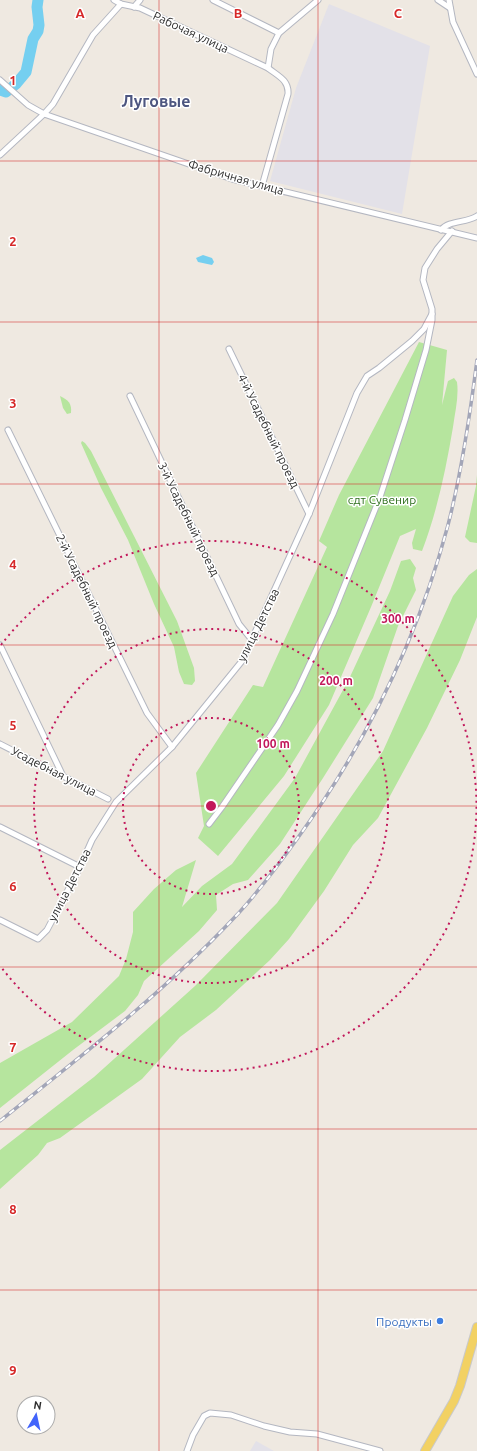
<svg xmlns="http://www.w3.org/2000/svg" width="477" height="1451" viewBox="0 0 477 1451" font-family="Ubuntu,sans-serif">
<style>
.industrial{fill:#e3e1e8}
.green{fill:#b6e59e}
.water{fill:#75cff0}
.lines{fill:none;stroke-linecap:round;stroke-linejoin:round}
.river{stroke:#75cff0;stroke-width:11}
.street-casing{stroke:#b4b7c1;stroke-width:7}
.primary-casing{stroke:#c9c9c9;stroke-width:10}
.street{stroke:#fff;stroke-width:5}
.primary{stroke:#f2d163;stroke-width:8}
.rail-casing{stroke:#a3a6b8;stroke-width:3.5}
.rail{stroke:#fff;stroke-width:2;stroke-dasharray:6;stroke-linecap:butt}
.grid{fill:none;stroke:#d62828;stroke-width:1;stroke-opacity:0.55}
.ring{fill:none;stroke:#c2185b;stroke-width:2;stroke-dasharray:2 4}
.shop-dot{fill:#3f7fe0;stroke:#fff;stroke-width:1.5}
.labels{text-anchor:middle;dominant-baseline:central;stroke-width:3;stroke-linejoin:round;paint-order:stroke}
.street-label{font-size:12px;fill:#2e2e2e;stroke:#fff}
.park-label{font-size:12px;fill:#2c6e1b;stroke:#fff}
.shop-label{font-size:12px;fill:#366cbe;stroke:#fff;text-anchor:end}
.district-label{font-size:16px;font-weight:bold;fill:#4d5680;stroke:#fff}
.grid-label{font-size:13px;text-anchor:middle;font-weight:bold;fill:#d62828;stroke:#fff;stroke-width:3;stroke-linejoin:round;paint-order:stroke}
.centre{fill:#c2185b;stroke:#fff;stroke-width:2}
.ring-label{font-size:12px;text-anchor:middle;font-weight:bold;fill:#c2185b;stroke:#fff;stroke-width:3;stroke-linejoin:round;paint-order:stroke}
</style>
<rect width="100%" height="100%" fill="#efe9e1"/>
<g class="industrial">
<path d="M 329,4 L 430,46 L 402,214 L 270,181 L 296,88 Z"/>
<path d="M 256,1441 L 274,1451 L 250,1451 Z"/>
</g>
<g class="green">
<path d="M 419,342 L 447,350 L 442,405 L 448,381 L 454,378 L 457,382 C 459,397 455,412 453,427 C 446,469 437,512 422,551 L 413,549 L 412,543 L 416,529 L 400,536 L 371,607 L 329,705 L 284,776 L 218,856 L 198,838 L 204,826 L 196,773 L 253,685 L 263,687 L 327,547 L 319,541 L 339,495 Z"/>
<path d="M 60,396 C 68,400 72,403 71,413 L 67,414 L 63,408 Z"/>
<path d="M 82,441 L 85,443 L 91,451 L 177,621 L 194,668 L 195,681 L 192,685 L 184,684 L 179,672 L 174,647 L 154,604 L 128,540 L 101,488 L 81,443 Z"/>
<path d="M 477,475 L 477,543 L 470,542 L 465,537 L 476,486 Z"/>
<path d="M 410,559 L 416,568 L 413,578 L 416,590 L 398,626 L 373,698 L 323,778 L 280,844 L 248,880 L 233,884 L 216,895 L 217,910 L 199,931 L 144,981 L 138,995 L 125,1011 L 73,1050 L 0,1108 L 0,1063 L 72,1022 L 119,976 L 126,959 L 133,932 L 133,912 L 154,889 L 176,870 L 196,860 L 182,907 L 202,886 L 232,864 L 295,778 L 349,679 L 390,591 L 401,561 Z"/>
<path d="M 477,569 L 477,617 L 460,660 L 427,728 L 378,818 L 353,845 L 324,891 L 289,939 L 270,960 L 216,1010 L 180,1037 L 142,1079 L 60,1138 L 47,1143 L 38,1155 L 0,1189 L 0,1150 L 94,1077 L 195,986 L 277,903 L 383,751 L 453,596 L 469,575 Z"/>
</g>
<path class="water" d="M 203,255 L 212,258 L 214,262 L 212,265 L 198,262 L 196,258 Z"/>
<g class="lines">
<path class="river" d="M 0,90 L 6,92 L 16,84 L 26,72 L 33,39 L 38,31 L 39,25 L 37,7 L 38,0"/>
<g class="street-casing">
<g id="street">
<path d="M 114,0 L 121,4 L 140,8 L 268,68"/>
<path d="M 213,0 L 279,33"/>
<path d="M 438,0 L 450,8"/>
<path d="M 449,0 L 453,22 L 477,74"/>
<path d="M 134,7 L 140,0"/>
<path d="M 0,80 L 28,105 L 44,114 L 232,179 L 477,238"/>
<path d="M 0,155 L 44,114 L 53,104 L 93,35 L 121,4"/>
<path d="M 262,186 L 288,94 C 289,80 278,76 268,68 L 271,49 L 279,33 L 318,0"/>
<path d="M 441,230 C 449,220 467,223 477,216"/>
<path d="M 229,349 L 309,514"/>
<path d="M 130,396 L 239,624 L 252,640"/>
<path d="M 8,430 L 147,713 L 172,747"/>
<path d="M 0,645 L 63,776"/>
<path d="M 0,744 L 108,799"/>
<path d="M 209,824 L 222,807 L 278,725 L 297,691 L 333,614 L 380,497 L 405,420 L 426,350 L 432,320 L 432,309 L 423,280 L 425,268 L 437,249 L 452,231"/>
<path d="M 0,827 L 80,867"/>
<path d="M 0,920 L 38,939 L 47,930 L 80,867 L 92,840 L 116,802 L 172,747 L 242,661 L 309,514 L 357,393 L 367,376 L 379,368 L 412,341 L 424,329 L 432,314"/>
<path d="M 187,1451 L 193,1435 L 204,1416 L 210,1413 L 231,1415 L 264,1426 L 290,1432 L 317,1434 L 380,1451"/>
</g>
</g>
<g class="primary-casing">
<path id="primary" d="M 425,1451 L 454,1401 L 460,1386 L 477,1327"/>
</g>
<use href="#street" class="street"/>
<use href="#primary" class="primary"/>
<g class="rail-casing">
<path id="rail" d="M 0,1121 C 80,1057 162,994 233,919 C 256,895 277,867 297,839 C 365,745 418,638 448,525 C 462,471 470,415 477,360"/>
</g>
<use href="#rail" class="rail"/>
</g>
<path class="grid" d="M 159,0 L 159,1451M 318,0 L 318,1451M 0,161 L 477,161M 0,322 L 477,322M 0,484 L 477,484M 0,645 L 477,645M 0,806 L 477,806M 0,967 L 477,967M 0,1129 L 477,1129M 0,1290 L 477,1290"/>
<g class="ring">
<circle cx="211" cy="806" r="88"/>
<circle cx="211" cy="806" r="177"/>
<path d="M1 645A265 265 0 1 1 1 967"/>
</g>
<circle class="shop-dot" cx="440" cy="1321" r="4"/>
<g class="labels">
<g class="street-label">
<text transform="translate(191 32) rotate(25)">Рабочая улица</text>
<text transform="translate(236 177) rotate(16)">Фабричная улица</text>
<text transform="translate(269 431) rotate(64)">4-й Усадебный проезд</text>
<text transform="translate(189 519) rotate(64)">3-й Усадебный проезд</text>
<text transform="translate(87 591) rotate(64)">2-й Усадебный проезд</text>
<text transform="translate(258 625) rotate(-64)">улица Детства</text>
<text transform="translate(54 771) rotate(27)">Усадебная улица</text>
<text transform="translate(69 885) rotate(-63)">улица Детства</text>
</g>
<g class="park-label">
<text x="382" y="499">сдт Сувенир</text>
</g>
<g class="shop-label">
<text x="432" y="1321">Продукты</text>
</g>
<g class="district-label">
<text x="156" y="101">Луговые</text>
</g>
</g>
<g class="grid-label">
<text x="80" y="18">A</text>
<text x="238" y="18">B</text>
<text x="398" y="18">C</text>
<text x="13" y="85">1</text>
<text x="13" y="246">2</text>
<text x="13" y="408">3</text>
<text x="13" y="569">4</text>
<text x="13" y="730">5</text>
<text x="13" y="891">6</text>
<text x="13" y="1052">7</text>
<text x="13" y="1214">8</text>
<text x="13" y="1375">9</text>
</g>
<circle cx="211" cy="806" r="6" class="centre"/>
<g class="ring-label">
<text x="398" y="623">300 m</text>
<text x="336" y="685">200 m</text>
<text x="273" y="748">100 m</text>
</g>
<g transform="translate(36 1415) rotate(9)"><circle r="19" fill="#ffffff" stroke="#ababab"/>
<path d="M0-3L7 15L0 10L-7 15Z" fill="#4264fb"/>
<text y="-6" font-size="11" font-weight="bold" text-anchor="middle" fill="#2e2e2e">N</text>
</g>
</svg>
